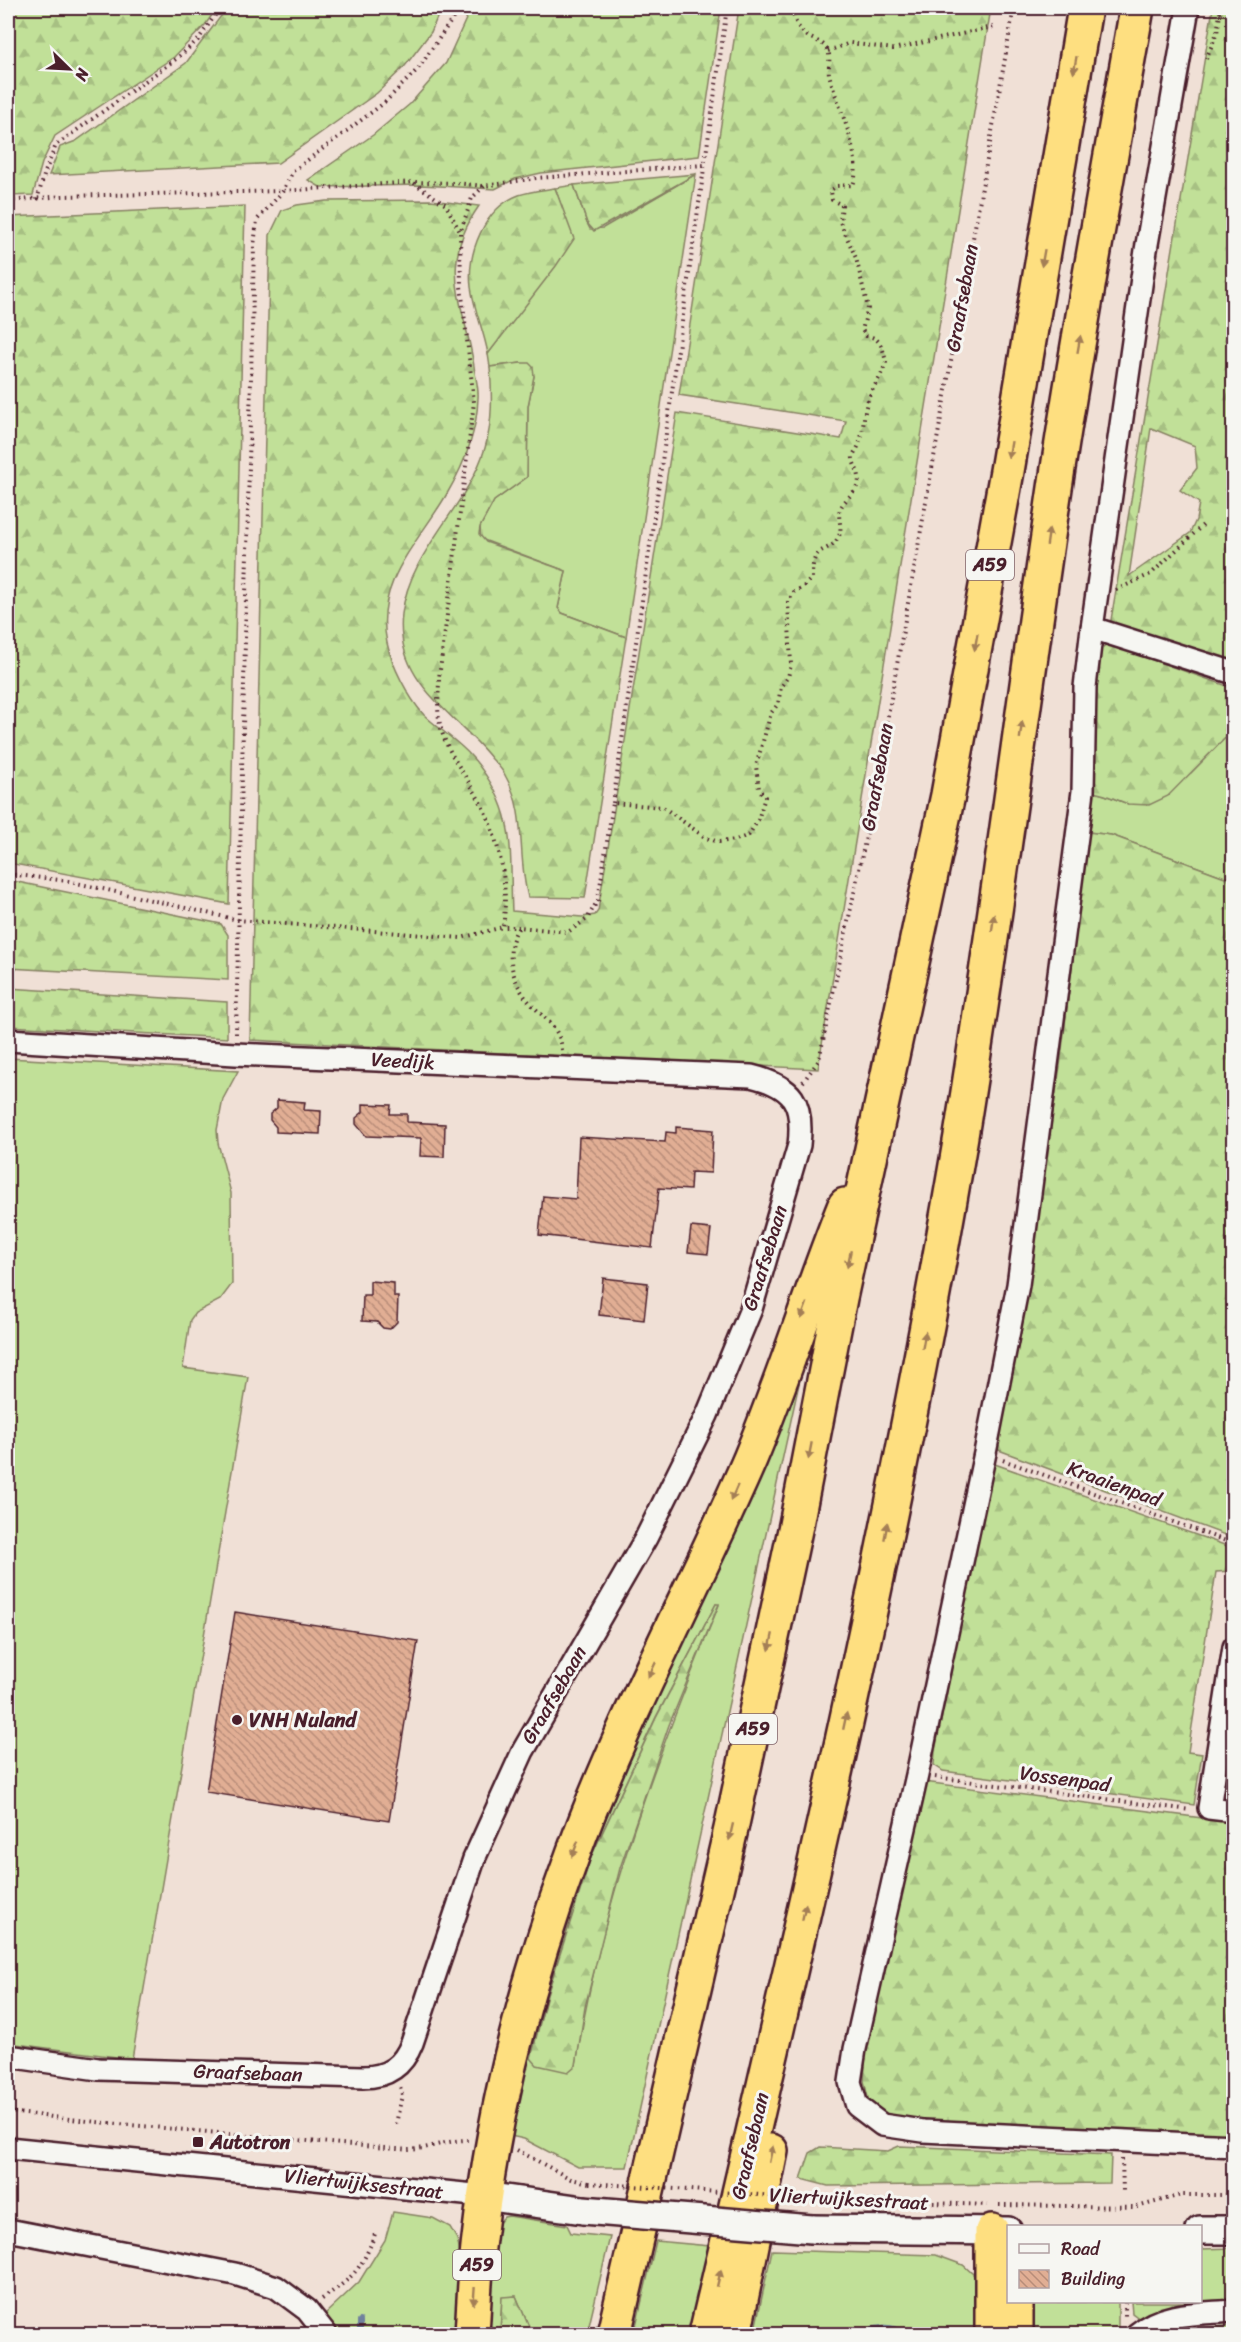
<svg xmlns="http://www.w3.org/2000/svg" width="1241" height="2342" viewBox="0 0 1241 2342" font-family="Sriracha,sans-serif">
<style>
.grass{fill:#c1e098;stroke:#868062;stroke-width:1.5;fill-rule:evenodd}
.forest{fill:url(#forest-firs);stroke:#868062;stroke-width:1.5;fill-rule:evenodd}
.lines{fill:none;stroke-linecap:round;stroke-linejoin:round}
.stream{stroke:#70819d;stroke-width:6}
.building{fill:url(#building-back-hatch);stroke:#4a1f2b;stroke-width:1.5}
.minor-casing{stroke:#4a1f2b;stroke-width:26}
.tertiary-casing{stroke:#4a1f2b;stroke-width:32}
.motorway-casing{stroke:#4a1f2b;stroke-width:38}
.path{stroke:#4a1f2b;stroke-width:4;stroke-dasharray:1.5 4.5;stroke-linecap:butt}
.minor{stroke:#f6f6f2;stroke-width:21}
.tertiary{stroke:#f6f6f2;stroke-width:27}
.motorway{stroke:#fedf80;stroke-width:33}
.tertiary-bridge-casing{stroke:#4a1f2b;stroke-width:32;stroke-linecap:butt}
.path-bridge{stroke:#4a1f2b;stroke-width:4;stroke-dasharray:1.5 4.5;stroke-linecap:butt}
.tertiary-bridge{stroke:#f6f6f2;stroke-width:27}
.oneway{fill:#a47f56}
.poi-dot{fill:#4a1f2b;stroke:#f6f6f2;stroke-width:2}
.labels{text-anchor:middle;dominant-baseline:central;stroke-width:6;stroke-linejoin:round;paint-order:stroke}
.shield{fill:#f6f6f2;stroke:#7e6067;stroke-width:1.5}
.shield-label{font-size:18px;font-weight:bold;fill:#4a1f2b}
.street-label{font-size:20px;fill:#4a1f2b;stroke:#f6f6f2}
.poi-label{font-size:20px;font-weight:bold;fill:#4a1f2b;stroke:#f6f6f2;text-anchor:start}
</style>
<defs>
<pattern id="forest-firs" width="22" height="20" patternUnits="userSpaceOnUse" patternTransform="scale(1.5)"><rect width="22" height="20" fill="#c1e098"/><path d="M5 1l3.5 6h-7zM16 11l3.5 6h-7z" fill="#a7c083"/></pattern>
<pattern id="building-back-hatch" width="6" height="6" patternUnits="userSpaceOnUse" patternTransform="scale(1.5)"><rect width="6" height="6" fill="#e1ae94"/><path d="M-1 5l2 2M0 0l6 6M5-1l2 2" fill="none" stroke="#b88d79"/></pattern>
</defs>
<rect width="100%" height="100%" fill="#f0e0d6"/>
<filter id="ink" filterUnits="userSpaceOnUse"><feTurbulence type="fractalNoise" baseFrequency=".0167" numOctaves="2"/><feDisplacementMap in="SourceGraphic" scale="12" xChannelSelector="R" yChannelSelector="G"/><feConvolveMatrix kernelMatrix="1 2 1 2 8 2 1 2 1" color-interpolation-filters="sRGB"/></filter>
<g filter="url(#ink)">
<g class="grass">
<path d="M 696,174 L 626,637 L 562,613 L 558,608 L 566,571 L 481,539 L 480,527 L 494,501 L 527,477 L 528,406 L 534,376 L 521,363 L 490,367 L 488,354 L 573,239 L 555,188 L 574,185 L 587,223 L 590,229 L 603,228 Z"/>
<path d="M 1233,730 L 1233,880 L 1111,835 L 1088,832 L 1090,791 L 1105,795 L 1128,804 L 1191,773 Z"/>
<path d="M 8,1058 L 238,1071 L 223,1099 L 217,1130 L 218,1143 L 231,1193 L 232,1284 L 220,1300 L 195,1313 L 190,1320 L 183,1368 L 248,1377 L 132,2059 L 8,2043 Z"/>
<path d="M 811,1329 L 627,2167 L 578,2167 L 524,2139 L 506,2135 L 539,1999 L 586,1857 ZM 716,1604 L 719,1605 C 658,1753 600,1905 576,2065 L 531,2058 L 547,1995 L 591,1857 L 656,1717 Z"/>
<path d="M 393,2212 L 433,2218 L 450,2227 L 457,2239 L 460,2253 L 455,2334 L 339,2334 L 325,2314 L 359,2282 L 385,2240 Z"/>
<path d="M 509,2216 L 567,2225 L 571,2233 L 610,2237 L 587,2334 L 532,2334 L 516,2296 L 502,2298 L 500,2334 L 480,2334 L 489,2234 L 504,2217 Z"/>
<path d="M 656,2241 L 710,2246 L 688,2334 L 634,2334 Z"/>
<path d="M 1233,2248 L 1233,2302 L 1163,2309 L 1140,2319 L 1132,2313 L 1131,2302 L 1200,2302 L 1201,2249 Z"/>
<path d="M 772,2250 L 936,2255 L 963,2265 L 973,2274 L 979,2287 L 978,2334 L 754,2334 Z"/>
<rect x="1034" y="2302" width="84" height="32"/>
<path d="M 1233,2325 L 1233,2334 L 1160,2334 Z"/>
</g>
<g class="forest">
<path d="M 8,8 L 217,8 L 205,25 L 174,57 L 55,136 L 42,163 L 33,195 L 8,196 Z"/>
<path d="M 227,8 L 441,8 L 431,32 L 405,66 L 377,93 L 278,163 L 49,175 L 60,147 L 76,141 L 186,63 Z"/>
<path d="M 471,8 L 721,8 L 699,156 L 541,173 L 515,179 L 495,189 L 420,185 L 320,187 L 308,180 L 373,135 L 410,104 L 446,63 Z"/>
<path d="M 739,8 L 991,8 L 818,1069 L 250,1040 L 270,235 L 282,210 L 297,205 L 326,201 L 431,200 L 479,206 C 437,266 464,302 474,366 C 475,376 479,388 478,398 C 477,432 465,463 448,492 C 421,540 373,582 387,643 C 392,666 408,697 424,715 C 436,726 450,736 462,747 C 479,762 495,787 502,807 C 514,839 510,878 512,911 L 582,917 L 595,915 L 598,911 L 677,413 L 841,439 L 846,421 L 679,395 Z"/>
<path d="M 1213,8 L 1233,8 L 1233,669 L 1110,626 ZM 1151,428 L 1195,446 L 1197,468 L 1180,490 L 1199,503 L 1196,520 L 1190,533 L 1129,576 Z"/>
<path d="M 696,174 L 594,231 L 587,223 L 574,185 Z"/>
<path d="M 555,188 L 574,239 L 556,266 L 488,354 C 484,331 474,310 471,287 C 467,253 484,208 519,195 C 530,191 543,190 555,188 Z"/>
<path d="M 245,206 L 229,904 L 8,863 L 8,217 Z"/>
<path d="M 521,363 L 529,363 L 533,367 L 534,376 L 528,406 L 527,477 L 494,501 L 480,527 L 479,534 L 486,542 L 566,571 L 558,608 L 562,613 L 626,637 L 585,898 L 528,897 C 517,857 527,814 506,777 C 503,770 497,764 492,759 C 455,712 394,683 402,614 C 410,550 467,508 485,448 C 493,421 492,394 490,367 Z"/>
<path d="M 1107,644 L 1233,688 L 1233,730 L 1168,796 L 1149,805 L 1128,804 L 1105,795 L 1090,791 L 1094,654 Z"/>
<path d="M 1088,832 L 1111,835 L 1233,880 L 1233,1538 L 996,1449 L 1025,1295 L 1060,1066 Z"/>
<path d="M 8,880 L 221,924 L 228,935 L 228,980 L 8,968 Z"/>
<path d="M 8,988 L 227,1002 L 227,1038 L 8,1026 Z"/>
<path d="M 992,1463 L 1233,1548 L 1231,1571 L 1216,1572 L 1188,1752 L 1202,1754 L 1194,1805 L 943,1771 L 934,1765 L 935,1751 Z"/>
<path d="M 716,1604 L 719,1604 L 669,1725 L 620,1868 L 585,2007 L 576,2065 L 568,2072 L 537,2065 L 531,2058 L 547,1995 L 591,1857 L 656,1718 Z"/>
<path d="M 924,1782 L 1233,1822 L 1233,2137 L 923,2123 L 888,2118 L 869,2102 L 864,2081 L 866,2050 Z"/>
<path d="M 899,2146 L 1111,2155 L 1110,2183 L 828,2186 L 801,2179 L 810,2153 L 820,2147 L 888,2151 Z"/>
<path d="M 516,2296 L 532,2334 L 500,2334 L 502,2297 Z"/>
</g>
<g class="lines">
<g class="stream">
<path d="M 360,2334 L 360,2321"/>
<path d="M 857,2334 C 872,2330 890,2322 902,2334"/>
</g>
</g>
<g class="building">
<path d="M 277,1100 L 305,1102 L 304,1110 L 321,1111 L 320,1134 L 276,1132 L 276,1127 L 270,1120 L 270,1114 L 277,1108 Z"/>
<path d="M 363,1104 L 391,1105 L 390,1114 L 407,1114 L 407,1122 L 445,1124 L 444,1157 L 420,1156 L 421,1138 L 366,1136 L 356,1124 L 356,1118 L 363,1112 Z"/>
<path d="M 676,1127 L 713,1130 L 711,1173 L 691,1172 L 690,1190 L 659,1188 L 652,1248 L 539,1235 L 543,1196 L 576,1199 L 579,1137 L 665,1142 L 666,1132 L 676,1133 Z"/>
<path d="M 691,1227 L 711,1229 L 708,1254 L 688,1252 Z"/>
<path d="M 603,1278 L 648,1283 L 644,1320 L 599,1315 Z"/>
<path d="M 370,1281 L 394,1283 L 394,1297 L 398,1297 L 397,1322 L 390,1329 L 383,1328 L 377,1322 L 362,1321 L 363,1295 L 370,1295 Z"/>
<path d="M 235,1612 L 418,1641 L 389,1821 L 206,1792 Z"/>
</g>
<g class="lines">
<g class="minor-casing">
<g id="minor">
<path d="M 1188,8 L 1146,250 L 1092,628 L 1085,687 L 1083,791 L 1018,1285 L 985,1453 L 917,1775 L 855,2049 L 850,2082 L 857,2106 L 882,2125 L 923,2131 L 1234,2146"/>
<path d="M 1092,628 L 1234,673"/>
<path d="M 8,1040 L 235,1054 L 751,1076 C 793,1086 804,1102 799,1145 L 751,1309 L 707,1415 L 646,1538 L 523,1751 L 474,1859 L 412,2043 C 403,2066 388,2077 363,2077 L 98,2069 L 8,2056"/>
<path d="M 1234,1647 L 1209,1808 L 1234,1811"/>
<path d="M 8,2148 L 484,2196"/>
<path d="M 8,2230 L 235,2274 L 276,2287 L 307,2310 L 326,2334"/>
<path d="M 1137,2334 C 1164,2311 1200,2314 1234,2311"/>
</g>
</g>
<g class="tertiary-casing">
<g id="tertiary">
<path d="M 484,2196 L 583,2210"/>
<path d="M 812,2229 L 1008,2231"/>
<path d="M 1200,2230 L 1234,2230"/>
</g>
</g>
<g class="motorway-casing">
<g id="motorway">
<path d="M 992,2231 L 992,2334"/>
<path d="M 1016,2302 L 1016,2334"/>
<path d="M 472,2334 C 474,2303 475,2270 479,2239 C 494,2107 527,1978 573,1854 C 622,1719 693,1591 750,1459 C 785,1376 811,1289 845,1205"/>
<path d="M 614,2334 L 731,1829 L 796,1525 L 840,1298 L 948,795 L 1007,471 L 1085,8"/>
<path d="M 706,2334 C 799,1937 893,1539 961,1136 C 996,921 1023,704 1055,488 C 1079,328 1109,168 1137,8"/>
<path d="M 734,2334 L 771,2151"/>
</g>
</g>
<g class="path">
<path d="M 828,51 L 850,43 L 893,49 L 993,27"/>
<path d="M 1206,59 L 1217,33 L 1221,8"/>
<path d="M 414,183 L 446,205 L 460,232"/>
<path d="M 484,186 L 472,198 L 460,233 L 461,286 L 474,402 L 439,678 C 439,691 437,706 439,719 C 443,746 460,767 473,789 C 497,829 510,880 503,927 L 519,927"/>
<path d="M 37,200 L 45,172 L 56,145 L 176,59 L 198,40 L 220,8"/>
<path d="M 8,201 L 63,196 L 283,191 L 413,182 L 456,183 L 484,186 L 537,178 L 704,165"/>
<path d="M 1116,590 L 1151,574 L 1205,523"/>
<path d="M 613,803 L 727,8"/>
<path d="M 8,874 L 68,881 L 238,920 L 461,938 L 503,927"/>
<path d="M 236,1034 L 254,246 L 257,220 L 283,191 L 293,171 L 384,103 L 418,69 L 460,8"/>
<path d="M 562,1050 C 560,1023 536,1014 523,994 C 510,974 505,947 519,927 L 568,932 L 587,919 L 598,900 L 613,803 L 663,807 L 706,838 L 719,842 L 736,840 L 749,835 L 758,820 L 765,797 L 759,789 L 756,766 L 771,713 L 778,704 L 781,687 L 788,677 L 791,665 L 788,602 L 794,592 L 803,587 L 812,578 C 812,540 829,557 839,536 C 843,527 837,518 840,509 C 845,498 859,491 859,478 C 859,470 852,464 853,456 C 854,452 858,449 859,444 C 864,432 863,416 867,403 C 871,389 882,376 886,362 C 883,349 881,337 866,336 L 862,330 L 868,308 L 856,258 L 840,222 L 842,205 L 832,200 L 831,190 L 836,186 L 853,185 C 864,157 836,103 829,74 C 828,67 831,58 828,51 C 824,41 813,41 806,35 C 797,28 794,18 791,8"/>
<path d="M 803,1082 L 819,1060 L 869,822 L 1014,8"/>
<path d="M 1003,1460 L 1234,1544"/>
<path d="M 935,1777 L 1190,1810"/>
<path d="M 8,2112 L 97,2122 L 408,2150 C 429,2149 447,2140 468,2140"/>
<path d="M 396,2124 L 402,2095 L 400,2086"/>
<path d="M 517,2150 L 571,2179 L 589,2183"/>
<path d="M 1122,2159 L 1123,2191"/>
<path d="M 819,2199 L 988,2205"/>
<path d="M 999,2205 L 1137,2207 L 1181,2195 L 1234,2195"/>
<path d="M 322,2299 C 353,2277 361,2271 375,2234"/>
<path d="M 1125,2302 L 1125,2319"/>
</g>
<use href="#minor" class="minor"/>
<use href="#tertiary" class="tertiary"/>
<use href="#motorway" class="motorway"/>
<g class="tertiary-bridge-casing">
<path id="tertiary-bridge" d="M 583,2210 L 812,2229"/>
</g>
<path class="path-bridge" d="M 589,2183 L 819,2199"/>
<use href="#tertiary-bridge" class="tertiary-bridge"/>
</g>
<defs><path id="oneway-solid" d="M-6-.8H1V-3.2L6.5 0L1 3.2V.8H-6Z" transform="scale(1.5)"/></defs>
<g class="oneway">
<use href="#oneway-solid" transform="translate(1075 65) rotate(100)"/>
<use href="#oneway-solid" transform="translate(1043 258) rotate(100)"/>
<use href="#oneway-solid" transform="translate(1079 344) rotate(-80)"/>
<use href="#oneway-solid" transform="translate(1010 450) rotate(100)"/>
<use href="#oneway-solid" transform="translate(1048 537) rotate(-82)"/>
<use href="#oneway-solid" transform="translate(976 642) rotate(100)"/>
<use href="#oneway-solid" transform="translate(1021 730) rotate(-82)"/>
<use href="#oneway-solid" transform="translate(993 923) rotate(-82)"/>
<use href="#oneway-solid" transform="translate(849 1259) rotate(102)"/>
<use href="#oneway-solid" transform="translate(804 1311) rotate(110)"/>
<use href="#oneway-solid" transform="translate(924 1340) rotate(-80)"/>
<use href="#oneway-solid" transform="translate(810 1451) rotate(101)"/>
<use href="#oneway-solid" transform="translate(734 1493) rotate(114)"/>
<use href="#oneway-solid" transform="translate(886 1531) rotate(-79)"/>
<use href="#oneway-solid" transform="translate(771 1642) rotate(102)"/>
<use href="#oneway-solid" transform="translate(652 1670) rotate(116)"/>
<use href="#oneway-solid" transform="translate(845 1721) rotate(-78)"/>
<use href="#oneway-solid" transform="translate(731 1832) rotate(103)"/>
<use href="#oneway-solid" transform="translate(575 1849) rotate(111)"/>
<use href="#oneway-solid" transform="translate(804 1912) rotate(-78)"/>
<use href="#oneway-solid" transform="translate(771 2154) rotate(-78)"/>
<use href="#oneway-solid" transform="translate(719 2278) rotate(-77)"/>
<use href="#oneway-solid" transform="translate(474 2296) rotate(94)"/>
</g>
</g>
<g class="poi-dot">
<circle cx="237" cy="1720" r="6"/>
<rect x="192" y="2136" width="12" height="12" rx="3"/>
</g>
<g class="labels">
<g class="shield">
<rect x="966" y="550" width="48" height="30" rx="4.5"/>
<rect x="729" y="1714" width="48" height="30" rx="4.5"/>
<rect x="453" y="2250" width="48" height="30" rx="4.5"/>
</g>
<g class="shield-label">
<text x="990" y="565">A59</text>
<text x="753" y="1729">A59</text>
<text x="477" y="2265">A59</text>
</g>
<g class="street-label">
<text transform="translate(962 298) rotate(-80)">Graafsebaan</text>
<text transform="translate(877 777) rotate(-80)">Graafsebaan</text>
<text transform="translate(403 1061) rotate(3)">Veedijk</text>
<text transform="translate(765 1258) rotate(-73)">Graafsebaan</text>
<text transform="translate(1114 1484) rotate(20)">Kraaienpad</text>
<text transform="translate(554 1695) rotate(-60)">Graafsebaan</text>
<text transform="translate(1065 1779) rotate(8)">Vossenpad</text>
<text transform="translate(248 2073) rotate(2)">Graafsebaan</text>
<text transform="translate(750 2146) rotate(-77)">Graafsebaan</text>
<text transform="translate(364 2184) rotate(6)">Vliertwijksestraat</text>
<text transform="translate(849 2199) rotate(3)">Vliertwijksestraat</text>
</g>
<g class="poi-label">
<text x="249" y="1720">VNH Nuland</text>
<text x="210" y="2142">Autotron</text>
</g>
</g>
<rect width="1241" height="2342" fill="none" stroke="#f6f6f2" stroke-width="30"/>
<rect x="15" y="15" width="1211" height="2312" fill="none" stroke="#4a1f2b" stroke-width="2" filter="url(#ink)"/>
<rect x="1007" y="2225" width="195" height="78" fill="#f6f6f2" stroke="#b1a0a2" stroke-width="1.5"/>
<rect x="1019" y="2244" width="30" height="9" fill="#f6f6f2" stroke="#b1a0a2" stroke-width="1.5"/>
<text x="1061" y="2255" font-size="18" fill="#4a1f2b">Road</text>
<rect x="1019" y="2270" width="30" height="18" fill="url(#building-back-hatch)" stroke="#b1a0a2" stroke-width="1.5"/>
<text x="1061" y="2285" font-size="18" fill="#4a1f2b">Building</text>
<g transform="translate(69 69) rotate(114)" stroke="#f6f6f2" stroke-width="4.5" paint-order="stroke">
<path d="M0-4.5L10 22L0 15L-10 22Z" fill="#4a1f2b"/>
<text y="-9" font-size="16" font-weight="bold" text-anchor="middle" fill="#4a1f2b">N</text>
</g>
</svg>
